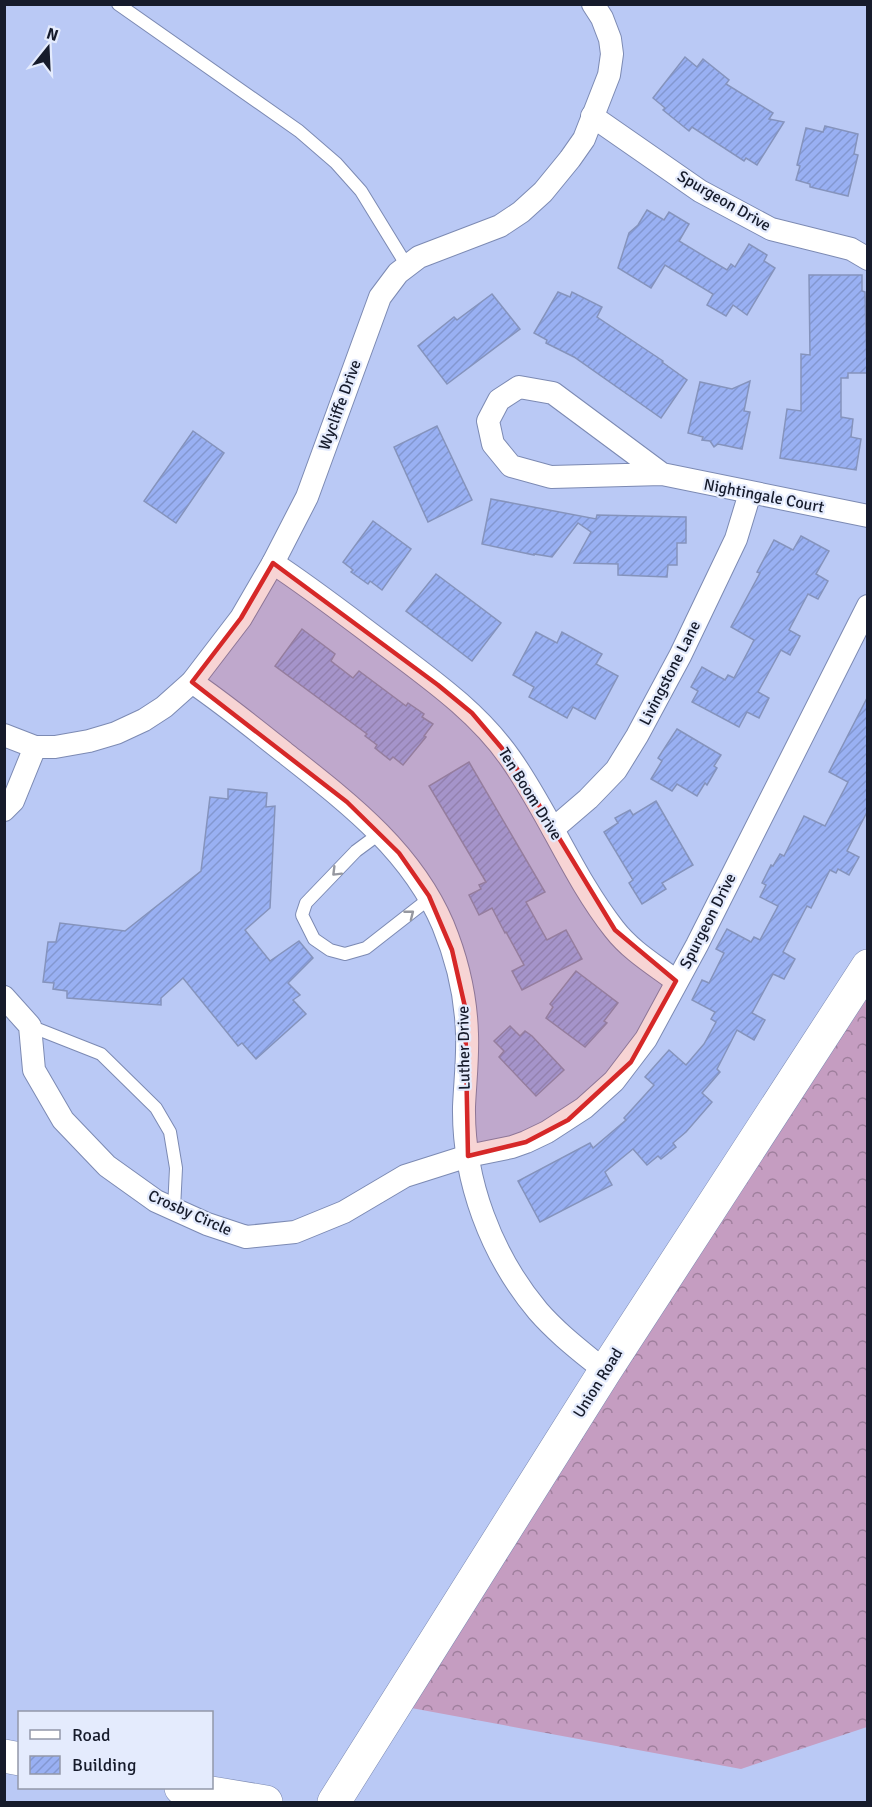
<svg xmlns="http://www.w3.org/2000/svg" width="872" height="1807" viewBox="0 0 872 1807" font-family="Signika,sans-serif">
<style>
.forest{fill:url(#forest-crowns)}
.building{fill:url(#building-hatch);stroke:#8593bc;stroke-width:1.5}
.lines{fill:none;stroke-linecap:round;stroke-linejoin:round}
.lane-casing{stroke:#7c8ab3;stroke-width:14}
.street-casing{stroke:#7c8ab3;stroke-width:24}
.secondary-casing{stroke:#7c8ab3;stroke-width:34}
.highway-casing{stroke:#7c8ab3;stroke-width:34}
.lane{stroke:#fff;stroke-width:12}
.street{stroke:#fff;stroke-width:22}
.secondary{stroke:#fff;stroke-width:33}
.highway{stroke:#fff;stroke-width:33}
.oneway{stroke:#9698a0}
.marked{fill:#d62828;fill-opacity:0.2;stroke:#d62828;stroke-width:4.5;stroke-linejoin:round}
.labels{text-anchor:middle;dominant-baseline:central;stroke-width:4.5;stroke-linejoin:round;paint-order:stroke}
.street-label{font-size:16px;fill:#161b2b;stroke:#e4ebfd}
</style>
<defs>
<pattern id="forest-crowns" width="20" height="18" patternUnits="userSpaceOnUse" patternTransform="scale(1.5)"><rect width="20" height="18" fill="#c59dc1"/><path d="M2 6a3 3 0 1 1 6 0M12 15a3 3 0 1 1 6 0" fill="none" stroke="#9f7f9d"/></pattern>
<pattern id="building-hatch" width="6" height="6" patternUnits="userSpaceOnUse" patternTransform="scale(1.5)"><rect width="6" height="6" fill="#99b0f3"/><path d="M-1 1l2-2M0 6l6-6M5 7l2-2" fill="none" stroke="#8397d0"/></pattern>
</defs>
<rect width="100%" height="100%" fill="#bac9f5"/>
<path class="forest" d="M 867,965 L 867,1727 L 741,1769 L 395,1705 Z"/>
<g class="building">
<path d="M 685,57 L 697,67 L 703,59 L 729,80 L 726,84 L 773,113 L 769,119 L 784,122 L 757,165 L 746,158 L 744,161 L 692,127 L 689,131 L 663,110 L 665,108 L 653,98 Z"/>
<path d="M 825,126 L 858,134 L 854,154 L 858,155 L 848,196 L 810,187 L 810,184 L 796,180 L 800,166 L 797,165 L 806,128 L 823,132 Z"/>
<path d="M 647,210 L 664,220 L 669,212 L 689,224 L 679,241 L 727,270 L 731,264 L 735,267 L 749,244 L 767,255 L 764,261 L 775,268 L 747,315 L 733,305 L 726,316 L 707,305 L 713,294 L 665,265 L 651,288 L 618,268 L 629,233 L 638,225 Z"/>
<path d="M 809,275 L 862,275 L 862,291 L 865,292 L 867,373 L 848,373 L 848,378 L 841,378 L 841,417 L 853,419 L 851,437 L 861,439 L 856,470 L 780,458 L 787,409 L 801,411 L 801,354 L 810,355 Z"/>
<path d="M 558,292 L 570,297 L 572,292 L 602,307 L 597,317 L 663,361 L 662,362 L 687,380 L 661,418 L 574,357 L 546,343 L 547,340 L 534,333 Z"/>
<path d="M 492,294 L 520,329 L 447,384 L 418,346 L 454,317 L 457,320 Z"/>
<path d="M 750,381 L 744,411 L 750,412 L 742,449 L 718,444 L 714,447 L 710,441 L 702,440 L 703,437 L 688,433 L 700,382 L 732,389 Z"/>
<path d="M 437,426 L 472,500 L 428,522 L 394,447 Z"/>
<path d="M 193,431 L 224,453 L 176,523 L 144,501 Z"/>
<path d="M 491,499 L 596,519 L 597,515 L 686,517 L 686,543 L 677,543 L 677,565 L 668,565 L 667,577 L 618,575 L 618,564 L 574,563 L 591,532 L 578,523 L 552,557 L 534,554 L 534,555 L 482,544 Z"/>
<path d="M 373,521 L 411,549 L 382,590 L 370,581 L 368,584 L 351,572 L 353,570 L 343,562 Z"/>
<path d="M 801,536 L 829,551 L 816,574 L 828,581 L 818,599 L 808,594 L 789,630 L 800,636 L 790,655 L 781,650 L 758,692 L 769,698 L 759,718 L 747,712 L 739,727 L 692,702 L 698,691 L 691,687 L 702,667 L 725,680 L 728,675 L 734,678 L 754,640 L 731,627 L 760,573 L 757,572 L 774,540 L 793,550 Z"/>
<path d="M 436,574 L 501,623 L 472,661 L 406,611 Z"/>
<path d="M 302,629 L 335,654 L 331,661 L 353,678 L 359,671 L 406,706 L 408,703 L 424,714 L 422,717 L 433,724 L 424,736 L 426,737 L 403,765 L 393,757 L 390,760 L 375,748 L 377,745 L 365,736 L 367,734 L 275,666 Z"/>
<path d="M 536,632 L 557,643 L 562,632 L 602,654 L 596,664 L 618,676 L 595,719 L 573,707 L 567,718 L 529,697 L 534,687 L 513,675 Z"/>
<path d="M 867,698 L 867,812 L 847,851 L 859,857 L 849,875 L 838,869 L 836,873 L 830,870 L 811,908 L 807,906 L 783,952 L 795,959 L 784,979 L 773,974 L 752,1013 L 765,1020 L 754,1040 L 737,1030 L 717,1069 L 720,1072 L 702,1093 L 712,1102 L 686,1132 L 673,1143 L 676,1147 L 661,1159 L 658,1156 L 647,1165 L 633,1149 L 605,1172 L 612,1185 L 540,1222 L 518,1181 L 590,1143 L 593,1148 L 626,1120 L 624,1118 L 654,1085 L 645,1077 L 669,1050 L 686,1065 L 704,1044 L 716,1022 L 711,1019 L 715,1012 L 692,1000 L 702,980 L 709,983 L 724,953 L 716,949 L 727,929 L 751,942 L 754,937 L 760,940 L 778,906 L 760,897 L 766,885 L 762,883 L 771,865 L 773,866 L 780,854 L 784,856 L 804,816 L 825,826 L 848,782 L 829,772 Z"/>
<path d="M 677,729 L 721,755 L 714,766 L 717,768 L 707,785 L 705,783 L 697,796 L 677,784 L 672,791 L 651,779 L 662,761 L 658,758 Z"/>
<path d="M 469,762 L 545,892 L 526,902 L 547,940 L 566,930 L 582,959 L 522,990 L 512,971 L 524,965 L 506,932 L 505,933 L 492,908 L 479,915 L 469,895 L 481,889 L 479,885 L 486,882 L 429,786 Z"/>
<path d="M 228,789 L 267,793 L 266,807 L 275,806 L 270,908 L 245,930 L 270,961 L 299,941 L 313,958 L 288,983 L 300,995 L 293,1000 L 306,1014 L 256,1059 L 242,1043 L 238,1046 L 183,978 L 161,998 L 161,1005 L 67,998 L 67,991 L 53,989 L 54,983 L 43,982 L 48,942 L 56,942 L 60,923 L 125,931 L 201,871 L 210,797 L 228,799 Z"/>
<path d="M 656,801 L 693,865 L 662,883 L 666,889 L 642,904 L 629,883 L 633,880 L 604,832 L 618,823 L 615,818 L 630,810 L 633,815 Z"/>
<path d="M 576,971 L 618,1003 L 604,1021 L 607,1023 L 585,1047 L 546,1018 L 553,1007 L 550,1004 Z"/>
<path d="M 510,1026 L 520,1036 L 525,1031 L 532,1036 L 564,1070 L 536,1096 L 499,1057 L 504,1051 L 494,1041 Z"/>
</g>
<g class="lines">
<g class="lane-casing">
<g id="lane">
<path d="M 118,4 L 299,131 L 336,163 L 361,191 L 407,266"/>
<path d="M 379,834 L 356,851 L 306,903 L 302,915 L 314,939 L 330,950 L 345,954 L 366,948 L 430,898"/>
<path d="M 30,1026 L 101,1054 L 156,1108 L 170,1132 L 176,1168 L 174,1209"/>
</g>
</g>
<g class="street-casing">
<g id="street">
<path d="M 592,116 L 700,191 L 771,229 L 851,249 L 868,259"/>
<path d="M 662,474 L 553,393 L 519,387 L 499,400 L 488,421 L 493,444 L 511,466 L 551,477 L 662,474 L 868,516"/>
<path d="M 273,563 C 311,588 347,616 383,643 C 429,678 477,711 510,758 C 549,813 573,877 614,929 C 631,951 655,965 676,981"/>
<path d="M 192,682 C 224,704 255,729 285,753 C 347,802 411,850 443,925 C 457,959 466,997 467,1034 C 468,1058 465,1083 464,1107 C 463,1180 491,1255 538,1311 C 558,1334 582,1352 605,1371"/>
<path d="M 4,735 L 35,747 L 55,747 L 89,741 L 116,733 L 144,720 L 164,707 L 192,682 L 241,618 L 273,563 L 307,497 L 380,297 L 398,273 L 419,257 L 500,226 L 521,212 L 543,192 L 570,159 L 584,139 L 609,75 L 612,54 L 610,39 L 602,18 L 593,4"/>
<path d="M 4,810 L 13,801 L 35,747"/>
<path d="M 553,829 L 588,799 L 616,770 L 637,736 L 680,656 L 736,539 L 750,493"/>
<path d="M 4,997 L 30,1026 L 34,1070 L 63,1120 L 107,1166 L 156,1201 L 207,1224 L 246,1237 L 295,1232 L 344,1212 L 405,1176 L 468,1156 L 512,1147 L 526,1142 L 547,1132 L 584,1108 L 614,1081 L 646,1039 L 697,945 L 868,606"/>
</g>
</g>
<g class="secondary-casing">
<path id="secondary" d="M 334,1802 L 605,1371 L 868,966"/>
</g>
<g class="highway-casing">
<g id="highway">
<path d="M 4,1756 L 20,1759"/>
<path d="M 181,1788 L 266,1802"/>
</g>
</g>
<use href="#lane" class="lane"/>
<use href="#street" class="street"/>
<use href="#secondary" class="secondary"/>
<use href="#highway" class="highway"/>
</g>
<defs><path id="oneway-chevron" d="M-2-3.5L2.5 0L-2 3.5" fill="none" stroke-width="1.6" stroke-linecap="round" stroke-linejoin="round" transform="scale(1.5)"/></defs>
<g class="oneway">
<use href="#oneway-chevron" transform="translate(336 872) rotate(135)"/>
<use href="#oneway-chevron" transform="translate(410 914) rotate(-38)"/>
</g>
<path class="marked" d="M 273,563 L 438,685 L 472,713 L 511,759 L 615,930 L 676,981 L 631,1062 L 568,1120 L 526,1142 L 468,1156 L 465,1007 L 452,950 L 429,896 L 399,853 L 347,802 L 192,682 L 241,618 Z"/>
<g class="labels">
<g class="street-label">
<text transform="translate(724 201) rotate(30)">Spurgeon Drive</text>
<text transform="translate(340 405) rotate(-70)">Wycliffe Drive</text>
<text transform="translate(764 496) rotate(11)">Nightingale Court</text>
<text transform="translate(670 673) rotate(-63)">Livingstone Lane</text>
<text transform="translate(530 794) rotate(58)">Ten Boom Drive</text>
<text transform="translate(708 921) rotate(-63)">Spurgeon Drive</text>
<text transform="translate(464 1048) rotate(-91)">Luther Drive</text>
<text transform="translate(190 1213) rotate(24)">Crosby Circle</text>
<text transform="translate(598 1383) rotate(-58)">Union Road</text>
</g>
</g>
<rect width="872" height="1807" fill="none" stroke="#161b2b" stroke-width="12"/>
<rect x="18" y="1711" width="195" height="78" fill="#e4ebfd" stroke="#9298a9" stroke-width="1.5"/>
<rect x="30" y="1730" width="30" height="9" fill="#ffffff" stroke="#9298a9" stroke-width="1.5"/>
<text x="72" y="1741" font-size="18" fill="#161b2b">Road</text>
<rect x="30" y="1756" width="30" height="18" fill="url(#building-hatch)" stroke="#9298a9" stroke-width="1.5"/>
<text x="72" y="1771" font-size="18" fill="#161b2b">Building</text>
<g transform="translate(48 48) rotate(18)" stroke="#e4ebfd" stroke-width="4.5" paint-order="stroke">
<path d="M0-4.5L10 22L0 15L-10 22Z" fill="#161b2b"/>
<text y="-9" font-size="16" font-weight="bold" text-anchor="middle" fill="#161b2b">N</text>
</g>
</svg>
